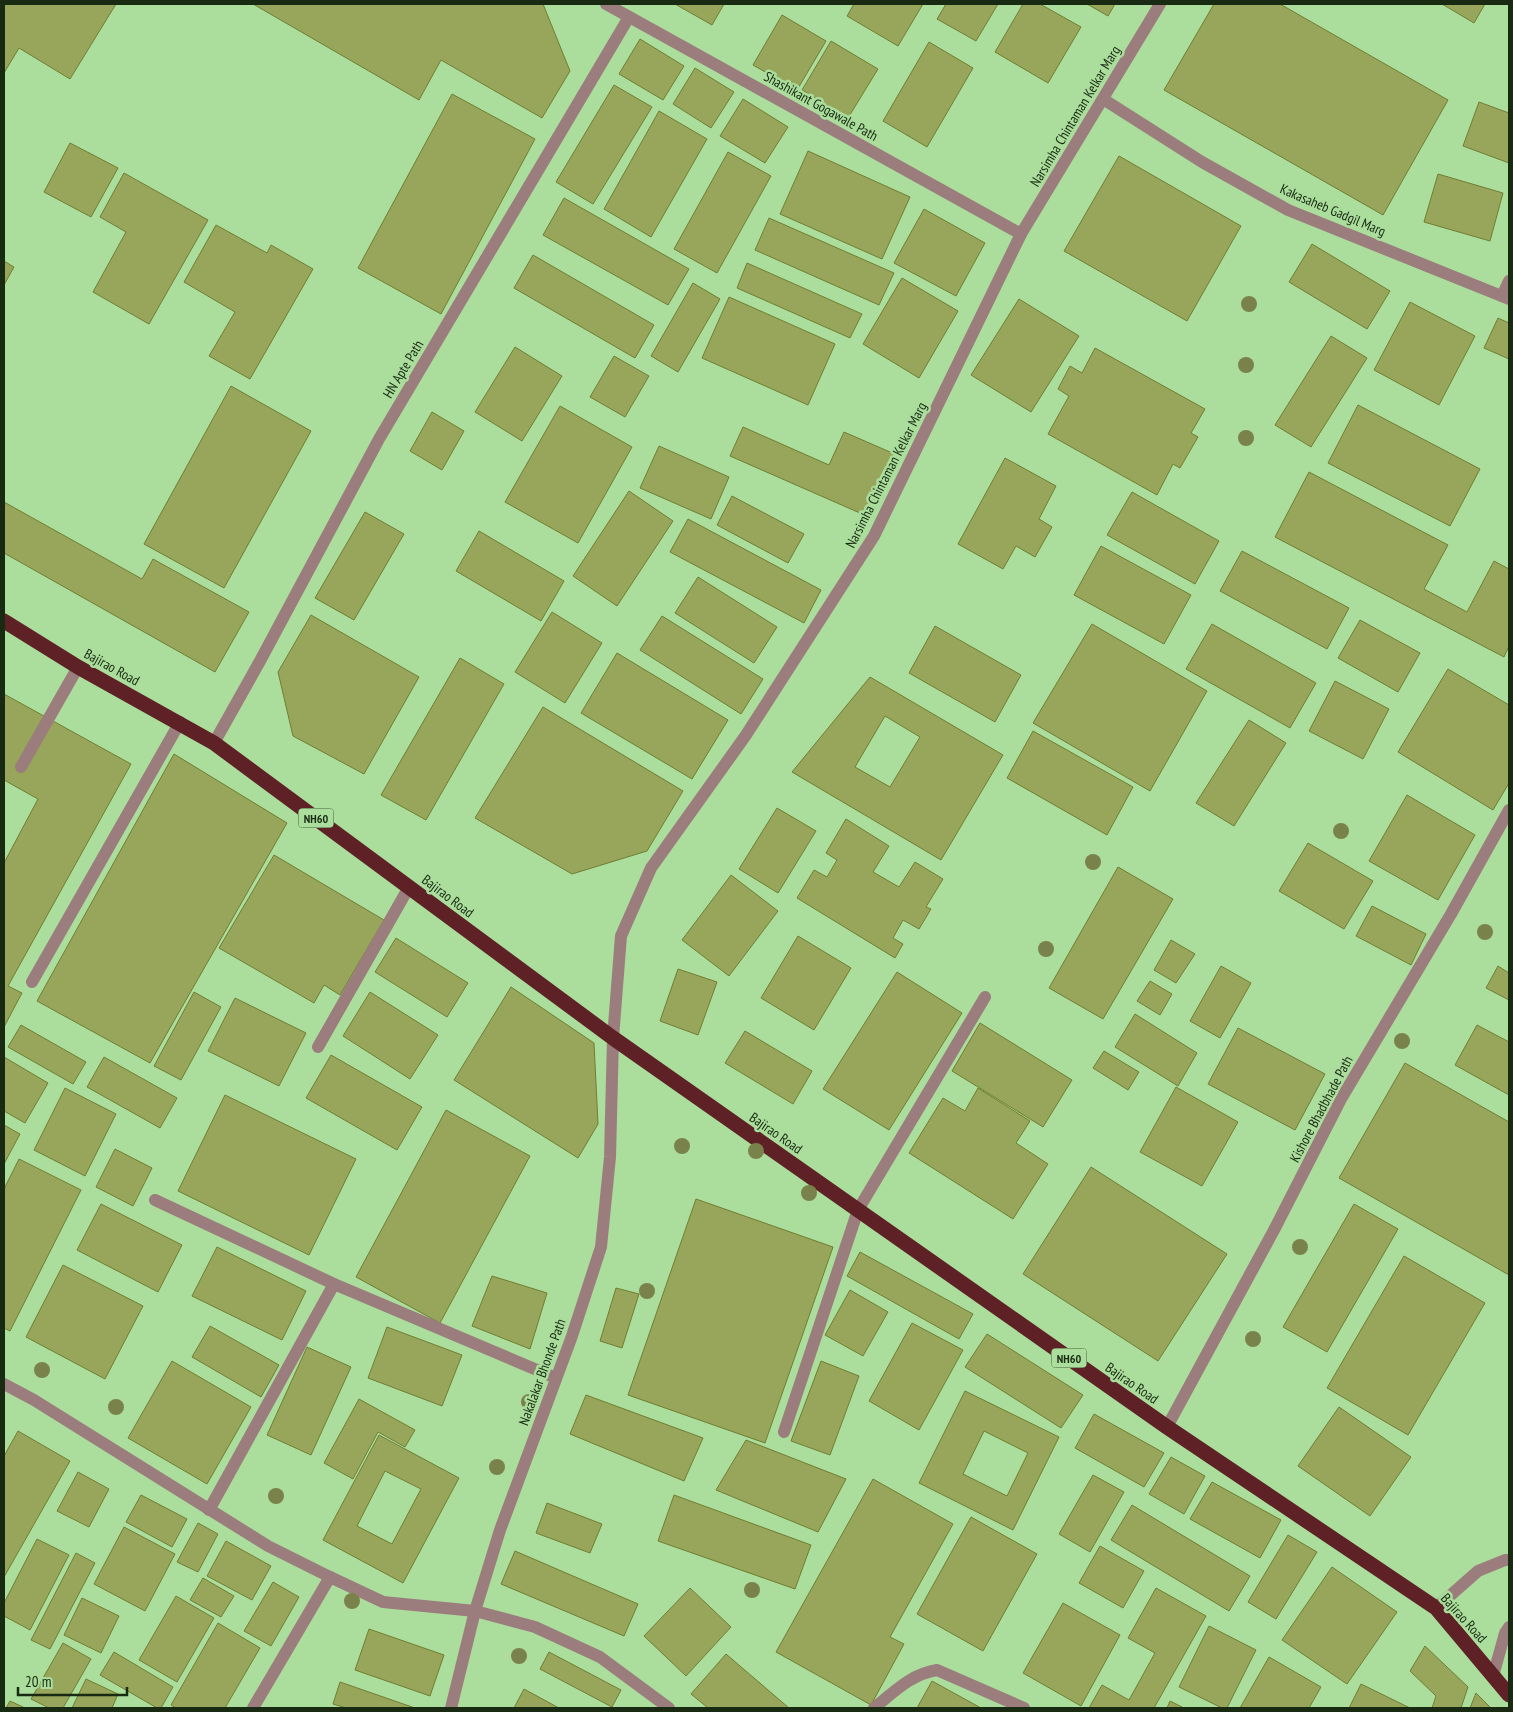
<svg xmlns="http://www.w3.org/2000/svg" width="1513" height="1712" viewBox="0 0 1513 1712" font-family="'PT Sans Narrow',sans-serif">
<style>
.building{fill:#97a65a;stroke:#707e31;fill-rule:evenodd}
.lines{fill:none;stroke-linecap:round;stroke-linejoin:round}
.minor{stroke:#9c7d7d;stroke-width:12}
.highway{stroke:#5d2126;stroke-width:15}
.tree{fill:#7a824b}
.labels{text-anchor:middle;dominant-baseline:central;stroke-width:5;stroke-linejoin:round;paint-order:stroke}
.shield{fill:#abdd9c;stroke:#44603b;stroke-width:1}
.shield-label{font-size:12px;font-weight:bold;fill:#182b12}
.street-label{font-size:14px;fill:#182b12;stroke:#abdd9c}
</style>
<rect width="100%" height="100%" fill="#abdd9c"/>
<g class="building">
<path d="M 4,4 L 116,4 L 70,79 L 19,48 L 4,73 Z"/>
<path d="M 253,4 L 543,4 L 570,71 L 542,118 L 441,60 L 419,100 Z"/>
<path d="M 675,4 L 724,4 L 712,25 Z"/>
<path d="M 854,4 L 923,4 L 898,46 L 847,16 Z"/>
<path d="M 946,4 L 998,4 L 976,41 L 937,19 Z"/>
<path d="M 1023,4 L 1040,4 L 1081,27 L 1048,83 L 995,52 Z"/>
<path d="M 1087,4 L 1115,4 L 1108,16 Z"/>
<path d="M 1214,4 L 1280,4 L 1448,100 L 1383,215 L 1164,90 Z"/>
<path d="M 1442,4 L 1485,4 L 1474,23 Z"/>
<path d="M 782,15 L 826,41 L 797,90 L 753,65 Z"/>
<path d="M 640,39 L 684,66 L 663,100 L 619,74 Z"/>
<path d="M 831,41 L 878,69 L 848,118 L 802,90 Z"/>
<path d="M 929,42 L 973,68 L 927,147 L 883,121 Z"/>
<path d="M 695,68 L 734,92 L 711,128 L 673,104 Z"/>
<path d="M 614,85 L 652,107 L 593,204 L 556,182 Z"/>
<path d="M 452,94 L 535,139 L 441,314 L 358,268 Z"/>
<path d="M 743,99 L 788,127 L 765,163 L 720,136 Z"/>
<path d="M 1479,102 L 1509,113 L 1509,163 L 1463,146 Z"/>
<path d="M 659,111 L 707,139 L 651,237 L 604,209 Z"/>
<path d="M 70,143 L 118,168 L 91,217 L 44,192 Z"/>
<path d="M 808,151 L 910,197 L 882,259 L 780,214 Z"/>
<path d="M 728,152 L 771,176 L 717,273 L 674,249 Z"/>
<path d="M 1119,156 L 1241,226 L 1187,321 L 1064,251 Z"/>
<path d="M 124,173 L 208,220 L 149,324 L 93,292 L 126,232 L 100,217 Z"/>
<path d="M 1438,174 L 1503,193 L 1490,241 L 1424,222 Z"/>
<path d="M 564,198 L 689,269 L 668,305 L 543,235 Z"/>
<path d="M 924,209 L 985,243 L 956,296 L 894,263 Z"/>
<path d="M 769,218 L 894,273 L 879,305 L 755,250 Z"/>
<path d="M 216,225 L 267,253 L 271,245 L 313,269 L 250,379 L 209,356 L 235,312 L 184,282 Z"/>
<path d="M 1312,244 L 1390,291 L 1367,329 L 1289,282 Z"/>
<path d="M 533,255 L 654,325 L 635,358 L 514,288 Z"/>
<path d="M 4,261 L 14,267 L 4,285 Z"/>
<path d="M 747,263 L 862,314 L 850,338 L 737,288 Z"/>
<path d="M 902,278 L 958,311 L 919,378 L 863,344 Z"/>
<path d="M 693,283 L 720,299 L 678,372 L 651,356 Z"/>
<path d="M 729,297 L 835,344 L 808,405 L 702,358 Z"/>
<path d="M 1019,299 L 1079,336 L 1031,412 L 971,375 Z"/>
<path d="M 1410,302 L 1475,336 L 1439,405 L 1374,370 Z"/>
<path d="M 1498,318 L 1509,323 L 1509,359 L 1484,348 Z"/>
<path d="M 1331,336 L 1367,358 L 1311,447 L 1275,425 Z"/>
<path d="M 515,347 L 562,376 L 522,441 L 475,412 Z"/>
<path d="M 1095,348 L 1205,409 L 1191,433 L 1198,437 L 1180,468 L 1173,464 L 1157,495 L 1048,434 L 1069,396 L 1058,389 L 1070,366 L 1082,373 Z"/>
<path d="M 614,356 L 649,376 L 625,417 L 590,397 Z"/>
<path d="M 231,386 L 311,431 L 224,588 L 144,544 Z"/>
<path d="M 1358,405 L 1480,469 L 1450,526 L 1328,463 Z"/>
<path d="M 560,406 L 632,447 L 578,543 L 505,502 Z"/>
<path d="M 432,412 L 464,431 L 442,470 L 410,451 Z"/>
<path d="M 743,427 L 829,465 L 844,432 L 897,455 L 869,517 L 730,456 Z"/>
<path d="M 659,446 L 729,477 L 711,519 L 640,488 Z"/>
<path d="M 1005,458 L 1056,486 L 1039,519 L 1052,527 L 1035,557 L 1016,546 L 1003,569 L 958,544 Z"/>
<path d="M 1309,472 L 1448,545 L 1424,589 L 1467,612 L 1494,561 L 1509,569 L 1509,646 L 1504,657 L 1275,537 Z"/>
<path d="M 629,491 L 673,521 L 617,606 L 573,576 Z"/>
<path d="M 1132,492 L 1219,541 L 1195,584 L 1107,535 Z"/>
<path d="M 732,496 L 804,534 L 788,563 L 717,525 Z"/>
<path d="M 4,502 L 142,579 L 153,559 L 249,612 L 215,672 L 4,553 Z"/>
<path d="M 365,512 L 404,534 L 354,620 L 315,598 Z"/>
<path d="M 688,519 L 821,590 L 804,623 L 670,552 Z"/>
<path d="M 479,531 L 564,581 L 541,621 L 456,571 Z"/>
<path d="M 1101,546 L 1191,595 L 1164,644 L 1074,595 Z"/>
<path d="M 1242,551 L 1349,608 L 1327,649 L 1220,591 Z"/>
<path d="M 698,577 L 777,627 L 754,663 L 675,613 Z"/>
<path d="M 552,612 L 602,643 L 565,703 L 515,672 Z"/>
<path d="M 311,615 L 419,677 L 364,774 L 293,736 L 278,672 Z"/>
<path d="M 662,616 L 763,679 L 741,714 L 640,650 Z"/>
<path d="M 1360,620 L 1420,653 L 1398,692 L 1338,658 Z"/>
<path d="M 1092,624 L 1207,691 L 1150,791 L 1033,723 Z"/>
<path d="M 1212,624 L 1316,683 L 1290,728 L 1186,669 Z"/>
<path d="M 935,626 L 1021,675 L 995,722 L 909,673 Z"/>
<path d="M 617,653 L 728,720 L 692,779 L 581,713 Z"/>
<path d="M 460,658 L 504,684 L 426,820 L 381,795 Z"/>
<path d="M 1448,669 L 1509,705 L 1509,783 L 1493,810 L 1398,752 Z"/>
<path d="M 870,677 L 1003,755 L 941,860 L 792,772 ZM 885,716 L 920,737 L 890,787 L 855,767 Z"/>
<path d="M 1335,681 L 1389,709 L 1363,759 L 1309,731 Z"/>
<path d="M 4,694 L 131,764 L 8,986 L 22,993 L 4,1027 L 4,863 L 38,799 L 4,780 Z"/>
<path d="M 543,707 L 683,791 L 647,851 L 572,874 L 475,818 Z"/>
<path d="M 1249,720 L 1286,743 L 1234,826 L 1196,803 Z"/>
<path d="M 1033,731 L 1133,787 L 1107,835 L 1007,778 Z"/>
<path d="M 174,754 L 287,823 L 150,1063 L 37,1001 Z"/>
<path d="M 1407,795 L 1475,835 L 1438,900 L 1369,861 Z"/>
<path d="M 777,808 L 816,831 L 778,893 L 739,869 Z"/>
<path d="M 846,819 L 889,846 L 873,872 L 899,887 L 915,862 L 943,879 L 926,907 L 931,909 L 919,929 L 903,920 L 893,938 L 903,944 L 895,958 L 797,898 L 814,870 L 827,877 L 837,860 L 826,853 Z"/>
<path d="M 1308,843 L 1373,881 L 1344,929 L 1279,891 Z"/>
<path d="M 274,855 L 384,920 L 340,995 L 324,985 L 314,1003 L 219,948 Z"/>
<path d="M 1118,867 L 1173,899 L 1103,1019 L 1049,988 Z"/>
<path d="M 731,875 L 778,911 L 729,976 L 682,940 Z"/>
<path d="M 1372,906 L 1426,934 L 1411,965 L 1356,936 Z"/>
<path d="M 798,936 L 851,968 L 814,1030 L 761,998 Z"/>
<path d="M 396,938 L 468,983 L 447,1017 L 375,972 Z"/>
<path d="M 1171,940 L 1195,954 L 1176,983 L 1154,970 Z"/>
<path d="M 1221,966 L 1251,983 L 1220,1038 L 1190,1021 Z"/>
<path d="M 1498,966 L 1509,973 L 1509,1000 L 1486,988 Z"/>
<path d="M 678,969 L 717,982 L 698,1035 L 660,1021 Z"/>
<path d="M 897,972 L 962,1013 L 889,1130 L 823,1089 Z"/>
<path d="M 1150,981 L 1172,994 L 1160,1015 L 1137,1001 Z"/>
<path d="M 511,987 L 594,1043 L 598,1124 L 578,1158 L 454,1080 Z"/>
<path d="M 194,992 L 221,1007 L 181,1080 L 154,1066 Z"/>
<path d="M 370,992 L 438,1035 L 410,1079 L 343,1036 Z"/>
<path d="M 235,998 L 306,1033 L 279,1086 L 208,1051 Z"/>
<path d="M 1135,1014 L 1197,1053 L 1178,1086 L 1115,1047 Z"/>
<path d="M 980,1023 L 1072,1080 L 1043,1127 L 952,1071 Z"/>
<path d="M 21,1025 L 86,1062 L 73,1084 L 8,1047 Z"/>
<path d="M 1477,1025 L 1509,1042 L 1509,1095 L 1455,1065 Z"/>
<path d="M 1238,1028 L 1325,1074 L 1295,1130 L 1208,1084 Z"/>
<path d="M 745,1031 L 812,1071 L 793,1104 L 725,1063 Z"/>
<path d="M 1104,1051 L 1139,1072 L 1128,1090 L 1093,1068 Z"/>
<path d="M 331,1055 L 422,1107 L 397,1150 L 306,1098 Z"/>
<path d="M 4,1057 L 48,1083 L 25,1123 L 4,1111 Z"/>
<path d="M 104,1057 L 177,1098 L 160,1128 L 87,1087 Z"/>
<path d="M 1405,1063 L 1509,1122 L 1509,1275 L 1339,1178 Z"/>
<path d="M 1176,1087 L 1238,1122 L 1202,1186 L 1140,1152 Z"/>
<path d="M 65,1088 L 116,1114 L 85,1176 L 34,1150 Z"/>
<path d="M 978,1088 L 1030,1121 L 1016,1143 L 1048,1164 L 1013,1219 L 909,1153 L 943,1098 L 965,1111 Z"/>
<path d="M 225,1095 L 356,1159 L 309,1255 L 178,1191 Z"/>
<path d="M 446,1110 L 530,1156 L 440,1323 L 356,1277 Z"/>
<path d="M 4,1125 L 20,1134 L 4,1164 Z"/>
<path d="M 115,1149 L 152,1168 L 133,1206 L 96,1187 Z"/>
<path d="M 19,1159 L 81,1190 L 10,1331 L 4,1328 L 4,1189 Z"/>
<path d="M 1091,1167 L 1227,1254 L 1158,1361 L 1023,1274 Z"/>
<path d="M 696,1199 L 833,1247 L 765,1443 L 628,1395 Z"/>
<path d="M 101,1204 L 182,1245 L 158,1292 L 77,1250 Z"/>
<path d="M 1354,1204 L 1398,1229 L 1327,1352 L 1283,1327 Z"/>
<path d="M 217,1247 L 306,1291 L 282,1340 L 192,1296 Z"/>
<path d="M 860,1252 L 973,1314 L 959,1339 L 847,1276 Z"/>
<path d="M 1404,1256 L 1485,1303 L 1408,1435 L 1327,1388 Z"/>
<path d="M 63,1265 L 143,1306 L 105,1379 L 26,1337 Z"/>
<path d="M 492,1276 L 547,1293 L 530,1349 L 472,1326 Z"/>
<path d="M 616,1288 L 639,1294 L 622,1348 L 600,1341 Z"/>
<path d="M 850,1290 L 888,1312 L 863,1356 L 825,1335 Z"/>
<path d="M 912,1323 L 963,1350 L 919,1430 L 869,1401 Z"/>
<path d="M 210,1326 L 279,1365 L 261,1397 L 192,1357 Z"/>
<path d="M 387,1327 L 462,1355 L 442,1406 L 368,1378 Z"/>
<path d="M 987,1334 L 1083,1395 L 1061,1428 L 965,1367 Z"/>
<path d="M 307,1347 L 351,1367 L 311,1455 L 267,1435 Z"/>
<path d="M 172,1361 L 251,1407 L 207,1484 L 128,1438 Z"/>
<path d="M 821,1361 L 859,1376 L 830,1455 L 791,1441 Z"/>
<path d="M 965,1391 L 1059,1437 L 1013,1530 L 919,1483 ZM 984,1431 L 1028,1453 L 1007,1496 L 963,1474 Z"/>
<path d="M 586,1395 L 703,1438 L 684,1481 L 570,1434 Z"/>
<path d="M 359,1399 L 415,1430 L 405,1447 L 378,1432 L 353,1479 L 324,1463 Z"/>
<path d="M 1339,1407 L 1411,1457 L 1370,1516 L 1298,1466 Z"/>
<path d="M 1094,1414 L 1164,1453 L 1144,1487 L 1075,1448 Z"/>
<path d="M 18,1431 L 70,1461 L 4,1577 L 4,1456 Z"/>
<path d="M 379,1435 L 459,1478 L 403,1583 L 323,1540 ZM 385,1471 L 421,1489 L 392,1544 L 357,1526 Z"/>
<path d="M 746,1440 L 846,1479 L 818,1532 L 716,1490 Z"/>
<path d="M 1171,1457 L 1205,1476 L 1184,1514 L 1149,1494 Z"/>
<path d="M 78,1472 L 109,1489 L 89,1527 L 57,1511 Z"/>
<path d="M 1093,1475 L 1124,1492 L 1090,1552 L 1059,1534 Z"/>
<path d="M 873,1479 L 953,1524 L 890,1637 L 904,1644 L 871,1705 L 776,1652 Z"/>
<path d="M 1212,1482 L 1281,1520 L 1260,1558 L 1190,1519 Z"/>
<path d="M 141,1495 L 187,1519 L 172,1547 L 126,1522 Z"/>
<path d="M 674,1495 L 811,1545 L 795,1589 L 658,1541 Z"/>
<path d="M 547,1503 L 602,1524 L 590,1553 L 536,1533 Z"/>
<path d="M 1132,1505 L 1250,1576 L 1229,1611 L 1111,1540 Z"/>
<path d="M 971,1517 L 1037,1554 L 983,1651 L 917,1614 Z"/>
<path d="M 198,1523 L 218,1534 L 198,1572 L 177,1562 Z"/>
<path d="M 124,1527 L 175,1554 L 145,1611 L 94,1584 Z"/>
<path d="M 1288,1535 L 1317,1552 L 1276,1619 L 1248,1602 Z"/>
<path d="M 37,1539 L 69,1555 L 30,1630 L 4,1616 L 4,1603 Z"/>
<path d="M 226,1541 L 271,1566 L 252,1600 L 207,1576 Z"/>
<path d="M 1100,1546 L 1144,1571 L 1123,1608 L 1079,1583 Z"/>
<path d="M 515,1551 L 638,1604 L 624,1636 L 501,1584 Z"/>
<path d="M 76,1553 L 95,1563 L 50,1649 L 31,1640 Z"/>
<path d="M 1332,1567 L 1397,1612 L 1347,1684 L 1282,1640 Z"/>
<path d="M 203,1578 L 234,1596 L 221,1617 L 190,1600 Z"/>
<path d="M 273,1582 L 299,1597 L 271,1646 L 244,1631 Z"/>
<path d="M 690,1588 L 731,1627 L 686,1676 L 644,1636 Z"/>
<path d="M 1156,1588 L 1206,1616 L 1154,1708 L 1089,1708 L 1102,1685 L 1129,1700 L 1155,1653 L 1128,1638 Z"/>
<path d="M 176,1596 L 214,1618 L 177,1682 L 139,1660 Z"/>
<path d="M 82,1598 L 119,1616 L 101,1653 L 64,1635 Z"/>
<path d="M 1063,1603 L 1120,1635 L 1081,1706 L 1023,1673 Z"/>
<path d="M 218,1623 L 260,1648 L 225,1708 L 176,1708 L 171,1705 Z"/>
<path d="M 1209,1626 L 1256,1650 L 1227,1708 L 1222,1708 L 1179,1687 Z"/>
<path d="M 369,1629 L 444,1655 L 430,1696 L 355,1670 Z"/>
<path d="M 63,1643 L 91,1659 L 63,1708 L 49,1708 L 31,1699 Z"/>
<path d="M 1425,1646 L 1468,1687 L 1461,1708 L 1432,1708 L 1436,1696 L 1410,1671 Z"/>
<path d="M 114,1652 L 173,1687 L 161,1708 L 157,1708 L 100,1675 Z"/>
<path d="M 549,1652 L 621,1690 L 612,1707 L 540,1669 Z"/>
<path d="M 726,1654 L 789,1708 L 708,1708 L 691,1694 Z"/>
<path d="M 1269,1657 L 1321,1687 L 1309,1708 L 1240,1708 Z"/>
<path d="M 86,1679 L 118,1694 L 112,1708 L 72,1708 Z"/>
<path d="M 932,1681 L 981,1708 L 917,1708 Z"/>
<path d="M 340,1682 L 415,1708 L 346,1708 L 333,1704 Z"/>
<path d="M 1361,1684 L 1410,1708 L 1349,1708 Z"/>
<path d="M 524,1689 L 559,1708 L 514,1708 Z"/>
<path d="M 1476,1693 L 1491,1708 L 1470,1708 Z"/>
<path d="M 10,1701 L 25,1708 L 6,1708 Z"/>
<path d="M 1170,1701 L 1184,1708 L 1167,1708 Z"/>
</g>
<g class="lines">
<g class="minor">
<path d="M 606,4 L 1021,234"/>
<path d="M 1103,99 L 1202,162 L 1288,210 L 1509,299"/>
<path d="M 1502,296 L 1509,281"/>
<path d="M 214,743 L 260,661 L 379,439 L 629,17"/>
<path d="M 21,767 L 78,667"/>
<path d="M 32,982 L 180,722"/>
<path d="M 318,1047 L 409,887"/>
<path d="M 155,1200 L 334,1284 L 556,1378"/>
<path d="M 4,1384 L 34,1400 L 268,1546 L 330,1577 L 383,1602 L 475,1611 L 535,1627 L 600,1657 L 669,1708"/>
<path d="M 1167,1427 L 1274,1230 L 1341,1099 L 1451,914 L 1509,810"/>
<path d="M 784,1432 L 858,1210 L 985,997"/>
<path d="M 209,1510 L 334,1284"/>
<path d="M 1436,1608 L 1478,1571 L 1505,1560 L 1509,1560"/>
<path d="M 1493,1676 L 1505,1633 L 1509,1627"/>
<path d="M 253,1708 L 330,1577"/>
<path d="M 451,1708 L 475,1611 L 500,1530 L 572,1336 L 601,1247 L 610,1157 L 613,1038 L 621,936 L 651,868 L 746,735 L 874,536 L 1021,234 L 1160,4"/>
<path d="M 874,1708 C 894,1692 911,1674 937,1670 L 1024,1708"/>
</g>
<path class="highway" d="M 4,621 L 78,667 L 214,743 L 613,1038 L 1167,1427 L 1436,1608 L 1509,1695"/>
</g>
<g class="tree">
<circle cx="1249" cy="304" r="8"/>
<circle cx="1246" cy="365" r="8"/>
<circle cx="1246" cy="438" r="8"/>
<circle cx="1341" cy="831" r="8"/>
<circle cx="1093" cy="862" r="8"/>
<circle cx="1485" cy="932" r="8"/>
<circle cx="1046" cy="949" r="8"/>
<circle cx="1402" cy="1041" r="8"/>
<circle cx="682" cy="1146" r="8"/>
<circle cx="756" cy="1151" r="8"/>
<circle cx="809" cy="1193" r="8"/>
<circle cx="1300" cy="1247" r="8"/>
<circle cx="647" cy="1291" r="8"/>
<circle cx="1253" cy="1339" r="8"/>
<circle cx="42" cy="1370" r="8"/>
<circle cx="529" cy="1402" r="8"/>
<circle cx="116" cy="1407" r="8"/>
<circle cx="497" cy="1467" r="8"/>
<circle cx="276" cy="1496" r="8"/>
<circle cx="752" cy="1590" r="8"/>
<circle cx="352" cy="1601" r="8"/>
<circle cx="519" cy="1656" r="8"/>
</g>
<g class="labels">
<g class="shield">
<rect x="298.5" y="808.5" width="35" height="19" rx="4"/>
<rect x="1051.5" y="1348.5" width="35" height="19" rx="4"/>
</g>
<g class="shield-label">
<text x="316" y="818">NH60</text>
<text x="1069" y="1358">NH60</text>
</g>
<g class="street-label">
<text transform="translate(821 106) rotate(29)">Shashikant Gogawale Path</text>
<text transform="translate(1075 116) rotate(-59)">Narsimha Chintaman Kelkar Marg</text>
<text transform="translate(1333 210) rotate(23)">Kakasaheb Gadgil Marg</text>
<text transform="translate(403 369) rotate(-59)">HN Apte Path</text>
<text transform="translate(886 475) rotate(-63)">Narsimha Chintaman Kelkar Marg</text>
<text transform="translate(112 667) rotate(29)">Bajirao Road</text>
<text transform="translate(448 896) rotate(37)">Bajirao Road</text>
<text transform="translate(1321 1109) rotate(-62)">Kishore Bhadbhade Path</text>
<text transform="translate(776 1133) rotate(35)">Bajirao Road</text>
<text transform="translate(542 1372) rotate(-70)">Nakalakar Bhonde Path</text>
<text transform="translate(1132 1383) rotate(35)">Bajirao Road</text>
<text transform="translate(1464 1618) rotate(48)">Bajirao Road</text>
</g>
</g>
<rect width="1513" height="1712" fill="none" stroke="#182b12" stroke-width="10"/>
<path d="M18 1687v8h109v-8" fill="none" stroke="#182b12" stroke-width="2.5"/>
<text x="25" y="1687" font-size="15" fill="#182b12" stroke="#abdd9c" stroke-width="4" paint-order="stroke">20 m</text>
</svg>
